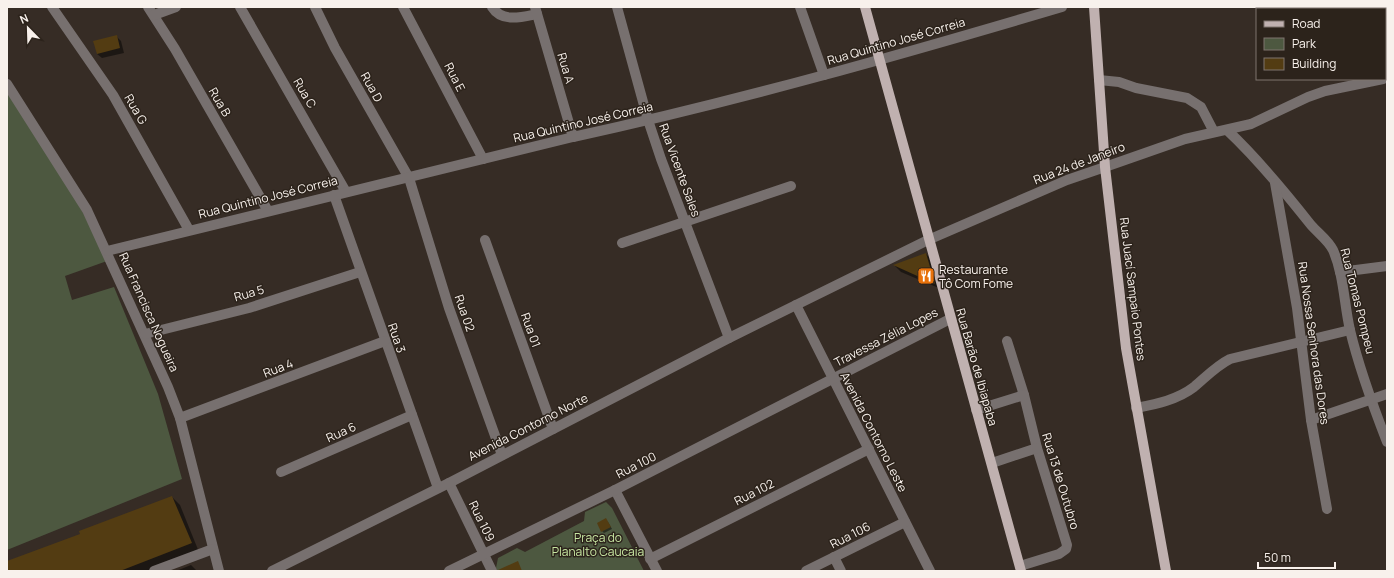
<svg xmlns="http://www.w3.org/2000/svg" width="1394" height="578" viewBox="0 0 1394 578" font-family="Manrope,sans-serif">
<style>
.green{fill:#4d5840}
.shadow{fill:#0007}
.building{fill:#533c12}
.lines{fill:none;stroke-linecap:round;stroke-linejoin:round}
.minor{stroke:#77706f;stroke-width:10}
.primary{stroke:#c0b1b0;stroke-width:10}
.labels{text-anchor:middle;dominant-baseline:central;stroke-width:3;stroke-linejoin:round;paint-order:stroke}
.street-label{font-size:12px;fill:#f8f1ec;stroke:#2c231b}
.poi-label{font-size:12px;fill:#f8f1ec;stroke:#2c231b;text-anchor:start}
.park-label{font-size:12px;fill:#c7e6a2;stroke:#2c231b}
</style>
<rect width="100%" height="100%" fill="#362c25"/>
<g class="green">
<path d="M 7,90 C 44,145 80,201 107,261 L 65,276 L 72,300 L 114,287 L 158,394 L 182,479 L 7,550 Z"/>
<path d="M 606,502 L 612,508 L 644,571 L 497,571 L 496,568 L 498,558 L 517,548 L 525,552 L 584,521 L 585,512 Z"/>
</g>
<g class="shadow">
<path d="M 116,36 L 121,41 L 124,53 L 102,58 L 97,54 Z"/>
<path d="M 926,254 L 933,261 L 941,289 L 901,272 L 895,266 Z"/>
<path d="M 172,497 L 180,505 L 199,552 L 147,571 L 7,571 L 7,562 L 81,535 Z"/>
<path d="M 608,522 L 612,529 L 604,533 L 602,531 Z"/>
<path d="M 191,565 L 197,571 L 176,571 Z"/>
</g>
<g class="building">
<path d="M 117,35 L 120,48 L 97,54 L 93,41 Z"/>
<path d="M 926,253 L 935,284 L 893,265 Z"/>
<path d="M 172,496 L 192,543 L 120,571 L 7,571 L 7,561 L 80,534 L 79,531 Z"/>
<path d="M 606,518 L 611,527 L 601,532 L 597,523 Z"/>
<path d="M 518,561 L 522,571 L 498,571 L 498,570 Z"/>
</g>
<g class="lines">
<g class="minor">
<path d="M 52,7 L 113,95 L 189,230"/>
<path d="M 148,7 L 175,49 L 268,211"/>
<path d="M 240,7 L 346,192"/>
<path d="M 315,7 L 335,48 L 409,178 L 449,308 L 502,455"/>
<path d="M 403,7 L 483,159"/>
<path d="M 492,7 C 502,23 522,17 537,14"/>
<path d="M 535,7 L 573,137"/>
<path d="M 617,7 L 648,120 L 661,159 L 729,338"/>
<path d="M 800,7 L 824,75"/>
<path d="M 154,15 L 176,7"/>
<path d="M 1099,80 L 1119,82 L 1136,88 L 1187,98 L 1201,107 L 1214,132"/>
<path d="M 7,84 L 87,210 L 168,387 L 180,418 L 219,571"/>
<path d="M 1227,130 C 1258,159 1285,192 1311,225 C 1319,234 1328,240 1333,250 C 1344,275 1344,304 1350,330 C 1359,368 1373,406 1387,442"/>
<path d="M 1275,183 L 1297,308 L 1311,420 L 1327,509"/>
<path d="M 334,195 L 438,488"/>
<path d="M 485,240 L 553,429"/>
<path d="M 622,243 L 791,186"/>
<path d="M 107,251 L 573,137 C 738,101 900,55 1062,7"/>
<path d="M 1340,272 L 1387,266"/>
<path d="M 796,305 L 930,571"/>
<path d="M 145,334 L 249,308 L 360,272"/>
<path d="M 1007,341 L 1024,395 L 1037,448 L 1067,545 L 1066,549 L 1059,554 L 1020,566"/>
<path d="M 1136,408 C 1156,404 1177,400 1194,387 C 1206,377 1216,366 1230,359 L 1350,330"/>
<path d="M 976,410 L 1024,395"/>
<path d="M 180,418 L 385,341"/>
<path d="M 1311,420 L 1387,394"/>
<path d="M 992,463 L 1037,448"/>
<path d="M 281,472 L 412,415"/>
<path d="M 449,483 L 492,571"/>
<path d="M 615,490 L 657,571"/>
<path d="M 834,557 L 841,571"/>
<path d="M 650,559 L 869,449"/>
<path d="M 154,571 L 213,549"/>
<path d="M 272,571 L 449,483 L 729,338 L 928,240 L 1067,180 L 1105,167 L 1185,139 L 1251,124 L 1308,97 L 1325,91 L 1383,79"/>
<path d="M 449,571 L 615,490 L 950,319"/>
<path d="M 806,571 L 905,522"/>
</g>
<g class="primary">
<path d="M 865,7 L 1021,571"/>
<path d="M 1094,7 L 1105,167 L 1126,348 L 1166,571"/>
</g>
</g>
<defs>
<g id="restaurant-square" transform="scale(0.9)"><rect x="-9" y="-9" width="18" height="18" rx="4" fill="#e8710a" stroke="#2c231b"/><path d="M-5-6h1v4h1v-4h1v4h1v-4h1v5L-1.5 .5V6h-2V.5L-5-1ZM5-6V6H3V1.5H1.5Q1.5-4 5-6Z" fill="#fff"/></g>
</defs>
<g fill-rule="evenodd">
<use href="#restaurant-square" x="926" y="276"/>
</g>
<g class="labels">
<g class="street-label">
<text transform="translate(896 41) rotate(-16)">Rua Quintino José Correia</text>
<text transform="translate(566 68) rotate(74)">Rua A</text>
<text transform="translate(455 77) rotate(63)">Rua E</text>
<text transform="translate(372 87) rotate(61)">Rua D</text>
<text transform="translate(305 93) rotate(60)">Rua C</text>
<text transform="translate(220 102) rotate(60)">Rua B</text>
<text transform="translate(136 109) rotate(60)">Rua G</text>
<text transform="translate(583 122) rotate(-13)">Rua Quintino José Correia</text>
<text transform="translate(1079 163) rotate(-21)">Rua 24 de Janeiro</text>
<text transform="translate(680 170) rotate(70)">Rua Vicente Sales</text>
<text transform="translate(268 197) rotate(-14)">Rua Quintino José Correia</text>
<text transform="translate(1133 289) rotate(83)">Rua Juací Sampaio Pontes</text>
<text transform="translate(249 293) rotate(-16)">Rua 5</text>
<text transform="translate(1358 301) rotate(76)">Rua Tomas Pompeu</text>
<text transform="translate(149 312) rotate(66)">Rua Francisca Nogueira</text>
<text transform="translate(465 313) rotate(71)">Rua 02</text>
<text transform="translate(531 330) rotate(70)">Rua 01</text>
<text transform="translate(886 337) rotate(-27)">Travessa Zélia Lopes</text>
<text transform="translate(397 338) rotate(71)">Rua 3</text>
<text transform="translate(1314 343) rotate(82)">Rua Nossa Senhora das Dores</text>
<text transform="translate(977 367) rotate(74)">Rua Barão de Ibiapaba</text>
<text transform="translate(278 368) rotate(-21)">Rua 4</text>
<text transform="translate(528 427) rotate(-27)">Avenida Contorno Norte</text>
<text transform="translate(341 432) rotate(-24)">Rua 6</text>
<text transform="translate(874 432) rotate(63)">Avenida Contorno Leste</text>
<text transform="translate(636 465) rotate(-27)">Rua 100</text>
<text transform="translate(1061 481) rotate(73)">Rua 13 de Outubro</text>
<text transform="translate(754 492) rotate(-27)">Rua 102</text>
<text transform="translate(482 521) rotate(64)">Rua 109</text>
<text transform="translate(850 535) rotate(-27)">Rua 106</text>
</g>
<g class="poi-label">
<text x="939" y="269">Restaurante<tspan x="939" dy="14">Tô Com Fome</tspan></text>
</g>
<g class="park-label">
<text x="598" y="537">Praça do<tspan x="598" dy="14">Planalto Caucaia</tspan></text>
</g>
</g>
<rect width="1394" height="578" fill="none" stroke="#f8f1ec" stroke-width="16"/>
<rect x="1256" y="8" width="130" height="72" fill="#2c231b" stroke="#7e756f"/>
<rect x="1264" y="21" width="20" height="6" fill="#c0b1b0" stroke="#7e756f"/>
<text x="1292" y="28" font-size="12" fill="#f8f1ec">Road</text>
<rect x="1264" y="38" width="20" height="12" fill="#4d5840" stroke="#7e756f"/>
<text x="1292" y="48" font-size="12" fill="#f8f1ec">Park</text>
<rect x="1264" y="58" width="20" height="12" fill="#533c12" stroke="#7e756f"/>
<text x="1292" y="68" font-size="12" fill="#f8f1ec">Building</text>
<g transform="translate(28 28) rotate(337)" stroke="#2c231b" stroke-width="3" paint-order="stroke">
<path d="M0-3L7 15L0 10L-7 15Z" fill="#f8f1ec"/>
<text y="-6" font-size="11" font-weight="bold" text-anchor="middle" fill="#f8f1ec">N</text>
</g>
<path d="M1258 562v6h77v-6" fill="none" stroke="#f8f1ec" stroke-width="2"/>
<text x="1264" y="562" font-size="12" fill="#f8f1ec" stroke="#2c231b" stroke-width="3" paint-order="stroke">50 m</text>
</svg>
